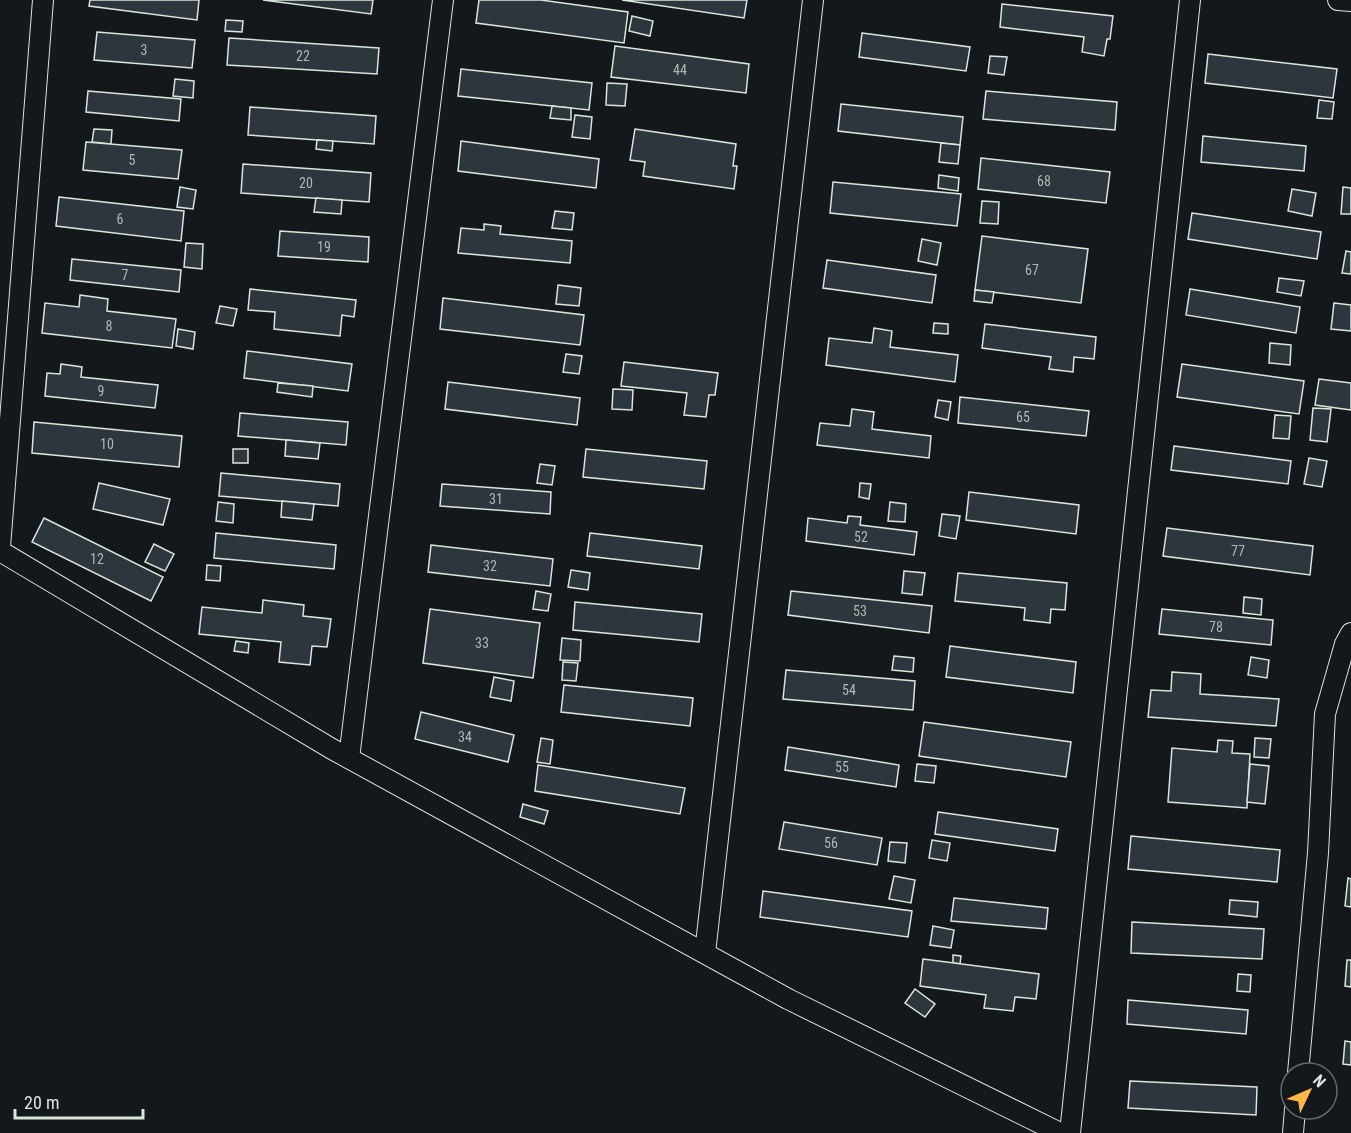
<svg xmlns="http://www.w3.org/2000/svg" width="1351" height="1133" viewBox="0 0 1351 1133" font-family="'Roboto Condensed',sans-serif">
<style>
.building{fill:#2c363c;stroke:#d8e6dc;stroke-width:1.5}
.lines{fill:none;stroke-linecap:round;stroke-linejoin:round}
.service-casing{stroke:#d8e6dc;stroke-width:22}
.service{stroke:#14181c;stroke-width:20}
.labels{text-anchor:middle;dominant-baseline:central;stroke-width:4.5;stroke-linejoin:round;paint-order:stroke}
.number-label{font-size:14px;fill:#adbab4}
</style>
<rect width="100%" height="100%" fill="#14181c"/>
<g class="building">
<path d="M 90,0 L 199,0 L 197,20 L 89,6 Z"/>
<path d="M 263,0 L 373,0 L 371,14 Z"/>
<path d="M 479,0 L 541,0 L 628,12 L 624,43 L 476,23 Z"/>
<path d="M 622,0 L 747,0 L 744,18 Z"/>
<path d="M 1002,4 L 1113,16 L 1110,39 L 1107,39 L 1104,56 L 1082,52 L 1084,37 L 1000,27 Z"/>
<path d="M 632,16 L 653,21 L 650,36 L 629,31 Z"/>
<path d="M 226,20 L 243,21 L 242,32 L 225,31 Z"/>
<path d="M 97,32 L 195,40 L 192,68 L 94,60 Z"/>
<path d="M 862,33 L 970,47 L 966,71 L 859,57 Z"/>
<path d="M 229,38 L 379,48 L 377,74 L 227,65 Z"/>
<path d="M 615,46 L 749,64 L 746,93 L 611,77 Z"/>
<path d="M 1208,54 L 1337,69 L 1333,98 L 1205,83 Z"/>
<path d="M 990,56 L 1007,57 L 1004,75 L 988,73 Z"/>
<path d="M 461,69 L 592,83 L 589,110 L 458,96 Z"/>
<path d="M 175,79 L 194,81 L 193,98 L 173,96 Z"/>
<path d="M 607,83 L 627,84 L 625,106 L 606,105 Z"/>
<path d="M 88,91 L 181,99 L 179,121 L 86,112 Z"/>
<path d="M 986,91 L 1117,102 L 1115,130 L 983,119 Z"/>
<path d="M 1319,100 L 1334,102 L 1332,119 L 1317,118 Z"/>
<path d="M 841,104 L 963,117 L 960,145 L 838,131 Z"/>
<path d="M 552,106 L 571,108 L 571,120 L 550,118 Z"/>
<path d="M 250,107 L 376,116 L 374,144 L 248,135 Z"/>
<path d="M 575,115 L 592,117 L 590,139 L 572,137 Z"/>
<path d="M 94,129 L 112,130 L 111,144 L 92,142 Z"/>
<path d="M 635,129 L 736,144 L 733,166 L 737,166 L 734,189 L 643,176 L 645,162 L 630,160 Z"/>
<path d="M 1203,136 L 1306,146 L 1304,171 L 1201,162 Z"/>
<path d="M 317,140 L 333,141 L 332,151 L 316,149 Z"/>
<path d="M 461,141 L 599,159 L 596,188 L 458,171 Z"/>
<path d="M 86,142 L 182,150 L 178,179 L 83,170 Z"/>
<path d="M 941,143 L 960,145 L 958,164 L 939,162 Z"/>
<path d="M 981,158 L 1110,172 L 1106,203 L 978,189 Z"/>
<path d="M 243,164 L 371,173 L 369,202 L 241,193 Z"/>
<path d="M 939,175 L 959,178 L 958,191 L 938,188 Z"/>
<path d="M 833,182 L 961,194 L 957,226 L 830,213 Z"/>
<path d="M 180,187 L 196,190 L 193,209 L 177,207 Z"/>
<path d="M 1343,187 L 1351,188 L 1351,214 L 1341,214 Z"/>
<path d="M 1292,189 L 1316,193 L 1312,216 L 1288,211 Z"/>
<path d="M 59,197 L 184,211 L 181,241 L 56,226 Z"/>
<path d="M 316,198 L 342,200 L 341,214 L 314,212 Z"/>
<path d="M 982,201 L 999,202 L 998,224 L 980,223 Z"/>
<path d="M 555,211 L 574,213 L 572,230 L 552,228 Z"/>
<path d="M 1192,213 L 1321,232 L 1317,259 L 1188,239 Z"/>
<path d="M 484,224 L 501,226 L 500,234 L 572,241 L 570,263 L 458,253 L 461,228 L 484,230 Z"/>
<path d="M 280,231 L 369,237 L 368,262 L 278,256 Z"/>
<path d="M 982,236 L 1088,249 L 1081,303 L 975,290 Z"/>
<path d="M 922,239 L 941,243 L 937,265 L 918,261 Z"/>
<path d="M 186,243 L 203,244 L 202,269 L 184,267 Z"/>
<path d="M 1346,251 L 1351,252 L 1351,274 L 1342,273 Z"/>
<path d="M 72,259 L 181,270 L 179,292 L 70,280 Z"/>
<path d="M 827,260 L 936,275 L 932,303 L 823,288 Z"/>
<path d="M 1279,278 L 1304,281 L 1301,296 L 1277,292 Z"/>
<path d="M 558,285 L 581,288 L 579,306 L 556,304 Z"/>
<path d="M 250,289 L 356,300 L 354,317 L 342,315 L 340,336 L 274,329 L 275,312 L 248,310 Z"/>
<path d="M 1190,289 L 1300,307 L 1296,333 L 1186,315 Z"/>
<path d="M 975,290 L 994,292 L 992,303 L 974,301 Z"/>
<path d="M 80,295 L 108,299 L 107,311 L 176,319 L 172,348 L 42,333 L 45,303 L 79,307 Z"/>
<path d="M 443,298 L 584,315 L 580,345 L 440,329 Z"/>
<path d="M 1334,303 L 1351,305 L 1351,331 L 1331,329 Z"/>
<path d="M 220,306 L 237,309 L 233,326 L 216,323 Z"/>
<path d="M 934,323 L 948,324 L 948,334 L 933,333 Z"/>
<path d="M 985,324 L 1096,337 L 1094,359 L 1074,357 L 1073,372 L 1049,369 L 1051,357 L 982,348 Z"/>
<path d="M 874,328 L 892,331 L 890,347 L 958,355 L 955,382 L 826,365 L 829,338 L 872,343 Z"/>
<path d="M 178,329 L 195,332 L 193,349 L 176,346 Z"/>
<path d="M 1270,343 L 1291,345 L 1290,365 L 1269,363 Z"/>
<path d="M 247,351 L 352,364 L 348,391 L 244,378 Z"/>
<path d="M 566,354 L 582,356 L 579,374 L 563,372 Z"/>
<path d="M 624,362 L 718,373 L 715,395 L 709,395 L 706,417 L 684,415 L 687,393 L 621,386 Z"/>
<path d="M 61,364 L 82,367 L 81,377 L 158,385 L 155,408 L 45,396 L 47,373 L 60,374 Z"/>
<path d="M 1182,364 L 1304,381 L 1299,414 L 1177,397 Z"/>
<path d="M 1319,379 L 1351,383 L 1351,410 L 1315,405 Z"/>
<path d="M 448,382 L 580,398 L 577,425 L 445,409 Z"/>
<path d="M 278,383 L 313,386 L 312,397 L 277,392 Z"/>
<path d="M 613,389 L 633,390 L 632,410 L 612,409 Z"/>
<path d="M 960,397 L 1089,411 L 1086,436 L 958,423 Z"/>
<path d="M 938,400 L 951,402 L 948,420 L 935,417 Z"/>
<path d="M 1313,408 L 1331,409 L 1327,442 L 1310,440 Z"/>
<path d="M 852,409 L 874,412 L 872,429 L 931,436 L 929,458 L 817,445 L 820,423 L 850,426 Z"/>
<path d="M 240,413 L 348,422 L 346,445 L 238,436 Z"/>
<path d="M 1275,415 L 1291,416 L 1289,439 L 1273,438 Z"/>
<path d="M 34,422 L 182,436 L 179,467 L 32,453 Z"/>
<path d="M 286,440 L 320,443 L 318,459 L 285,456 Z"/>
<path d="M 1174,446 L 1291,461 L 1288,484 L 1171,470 Z"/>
<rect x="233" y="449" width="15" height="14"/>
<path d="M 586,449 L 707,461 L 704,489 L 583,477 Z"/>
<path d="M 1309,458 L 1327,461 L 1322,487 L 1304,484 Z"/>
<path d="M 540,464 L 555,466 L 552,485 L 537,483 Z"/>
<path d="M 221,473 L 340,484 L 338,506 L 219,496 Z"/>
<path d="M 99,483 L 170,499 L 163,525 L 93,509 Z"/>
<path d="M 860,483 L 871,484 L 869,499 L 859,497 Z"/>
<path d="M 442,484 L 551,492 L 550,514 L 440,506 Z"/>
<path d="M 969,492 L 1079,505 L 1076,534 L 966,520 Z"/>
<path d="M 282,501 L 314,504 L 312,520 L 281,517 Z"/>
<path d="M 218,502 L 234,504 L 233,523 L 216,521 Z"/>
<path d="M 890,502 L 906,504 L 905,522 L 888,521 Z"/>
<path d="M 942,514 L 960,516 L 956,539 L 939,536 Z"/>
<path d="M 848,516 L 861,517 L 860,525 L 917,532 L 914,555 L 806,541 L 808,518 L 847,523 Z"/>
<path d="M 44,518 L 163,577 L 151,601 L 32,542 Z"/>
<path d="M 1167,528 L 1313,546 L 1310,575 L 1163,556 Z"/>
<path d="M 216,533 L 336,545 L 334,569 L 214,558 Z"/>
<path d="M 590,533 L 702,546 L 699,569 L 587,556 Z"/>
<path d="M 154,544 L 174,554 L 165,571 L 145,562 Z"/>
<path d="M 431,545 L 553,559 L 550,586 L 428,572 Z"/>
<path d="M 207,565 L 221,566 L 220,581 L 206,580 Z"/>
<path d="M 571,570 L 590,573 L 588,590 L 568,587 Z"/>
<path d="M 904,571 L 925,573 L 922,595 L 902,593 Z"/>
<path d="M 958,573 L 1067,583 L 1065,610 L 1051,609 L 1050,623 L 1024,620 L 1025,608 L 955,601 Z"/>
<path d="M 536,591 L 551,594 L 548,611 L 533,609 Z"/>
<path d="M 791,591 L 932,606 L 929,633 L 788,615 Z"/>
<path d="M 1244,597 L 1262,599 L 1261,615 L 1243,613 Z"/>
<path d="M 263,600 L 304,605 L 303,616 L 331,619 L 327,647 L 312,646 L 310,665 L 279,662 L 281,642 L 199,634 L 202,607 L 262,613 Z"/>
<path d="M 575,602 L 702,614 L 699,642 L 573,630 Z"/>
<path d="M 430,609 L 540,623 L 533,678 L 423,663 Z"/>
<path d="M 1162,609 L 1273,620 L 1271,645 L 1159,634 Z"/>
<path d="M 562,638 L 581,640 L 580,661 L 560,660 Z"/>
<path d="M 236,641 L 249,643 L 248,653 L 234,651 Z"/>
<path d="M 950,646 L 1076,662 L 1073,693 L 946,677 Z"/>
<path d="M 894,656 L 914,658 L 913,672 L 892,670 Z"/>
<path d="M 1251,657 L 1269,660 L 1267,678 L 1248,675 Z"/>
<path d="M 563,662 L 578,663 L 576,681 L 562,680 Z"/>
<path d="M 786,670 L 915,681 L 913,710 L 783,699 Z"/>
<path d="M 1172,672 L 1201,674 L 1200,694 L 1279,699 L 1276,726 L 1148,717 L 1151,690 L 1171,691 Z"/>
<path d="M 494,677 L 514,681 L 511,701 L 490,697 Z"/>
<path d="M 564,685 L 693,698 L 690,726 L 561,712 Z"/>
<path d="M 421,712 L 514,735 L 508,762 L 415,739 Z"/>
<path d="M 924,722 L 1071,742 L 1066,777 L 919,756 Z"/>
<path d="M 541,738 L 553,740 L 550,764 L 537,762 Z"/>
<path d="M 1255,738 L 1271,739 L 1269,758 L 1254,757 Z"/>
<path d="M 1218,740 L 1233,741 L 1232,753 L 1250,754 L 1247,808 L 1168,802 L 1172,748 L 1217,752 Z"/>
<path d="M 788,747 L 899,765 L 896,787 L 785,770 Z"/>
<path d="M 917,764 L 936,766 L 934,783 L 915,781 Z"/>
<path d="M 1250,764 L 1269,766 L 1265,804 L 1247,802 Z"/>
<path d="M 538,765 L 685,788 L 680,814 L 535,791 Z"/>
<path d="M 523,804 L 548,811 L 544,824 L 520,817 Z"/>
<path d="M 938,812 L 1058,829 L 1055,851 L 935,834 Z"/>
<path d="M 784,822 L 882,838 L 877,865 L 779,849 Z"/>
<path d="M 1131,836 L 1280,850 L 1277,882 L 1128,869 Z"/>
<path d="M 932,840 L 950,843 L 947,861 L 929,858 Z"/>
<path d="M 890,842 L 907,843 L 905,863 L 888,861 Z"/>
<path d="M 894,876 L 915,880 L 911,903 L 889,899 Z"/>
<path d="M 1348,878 L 1351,879 L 1351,907 L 1345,906 Z"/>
<path d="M 763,891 L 912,911 L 908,937 L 760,917 Z"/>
<path d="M 954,898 L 1048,908 L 1046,929 L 951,921 Z"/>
<path d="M 1230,900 L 1258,902 L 1257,917 L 1229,914 Z"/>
<path d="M 1132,922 L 1264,929 L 1262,959 L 1131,953 Z"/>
<path d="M 933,926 L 954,930 L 951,948 L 930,945 Z"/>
<path d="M 953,955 L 961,956 L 960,964 L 953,963 Z"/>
<path d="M 923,959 L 1039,974 L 1036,999 L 1015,997 L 1013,1011 L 984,1008 L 986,995 L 920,986 Z"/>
<path d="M 1347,960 L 1351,960 L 1351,987 L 1345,986 Z"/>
<path d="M 1238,974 L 1251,975 L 1250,992 L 1237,991 Z"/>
<path d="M 915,989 L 935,1004 L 925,1017 L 905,1003 Z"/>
<path d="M 1128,1000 L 1248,1010 L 1246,1034 L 1127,1024 Z"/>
<path d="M 1345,1041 L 1351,1042 L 1351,1065 L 1343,1064 Z"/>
<path d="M 1130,1081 L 1257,1087 L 1256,1115 L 1128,1108 Z"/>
</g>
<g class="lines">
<g class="service-casing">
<g id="service">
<path d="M 1338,0 L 1351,1"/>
<path d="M 0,547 L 43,0"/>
<path d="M 0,551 L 332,749 L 788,999 L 1060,1133"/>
<path d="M 349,758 L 443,0"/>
<path d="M 705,953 L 813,0"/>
<path d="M 1298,1073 L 1318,853 L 1325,714 L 1345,644 L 1351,633"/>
<path d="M 1070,1133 L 1190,0"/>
<path d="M 1293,1133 L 1295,1109"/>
</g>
</g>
<use href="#service" class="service"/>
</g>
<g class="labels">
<g class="number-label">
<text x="144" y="50">3</text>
<text x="303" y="56">22</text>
<text x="680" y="70">44</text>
<text x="132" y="160">5</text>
<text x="1044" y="181">68</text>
<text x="306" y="183">20</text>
<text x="120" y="219">6</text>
<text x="324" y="247">19</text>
<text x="1032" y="270">67</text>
<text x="125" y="275">7</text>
<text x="109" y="326">8</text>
<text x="101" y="391">9</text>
<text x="1023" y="417">65</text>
<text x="107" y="444">10</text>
<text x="496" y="499">31</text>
<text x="861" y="537">52</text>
<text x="1238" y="551">77</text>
<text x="97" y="559">12</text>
<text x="490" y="566">32</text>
<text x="860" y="611">53</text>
<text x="1216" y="627">78</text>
<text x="482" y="643">33</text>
<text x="849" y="690">54</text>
<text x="465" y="737">34</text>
<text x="842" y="767">55</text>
<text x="831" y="843">56</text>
</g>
</g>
<g transform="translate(1309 1091) rotate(46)"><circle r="28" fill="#14181c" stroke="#626a69" stroke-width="1.5"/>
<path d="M0-4.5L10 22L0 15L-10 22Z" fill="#ffb74d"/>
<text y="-9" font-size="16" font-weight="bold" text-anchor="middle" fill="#d8e6dc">N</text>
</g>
<path d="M15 1109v9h128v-9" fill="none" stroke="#d8e6dc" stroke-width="3"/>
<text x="24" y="1109" font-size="18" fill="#d8e6dc" stroke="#14181c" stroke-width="4.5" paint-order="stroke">20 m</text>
</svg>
